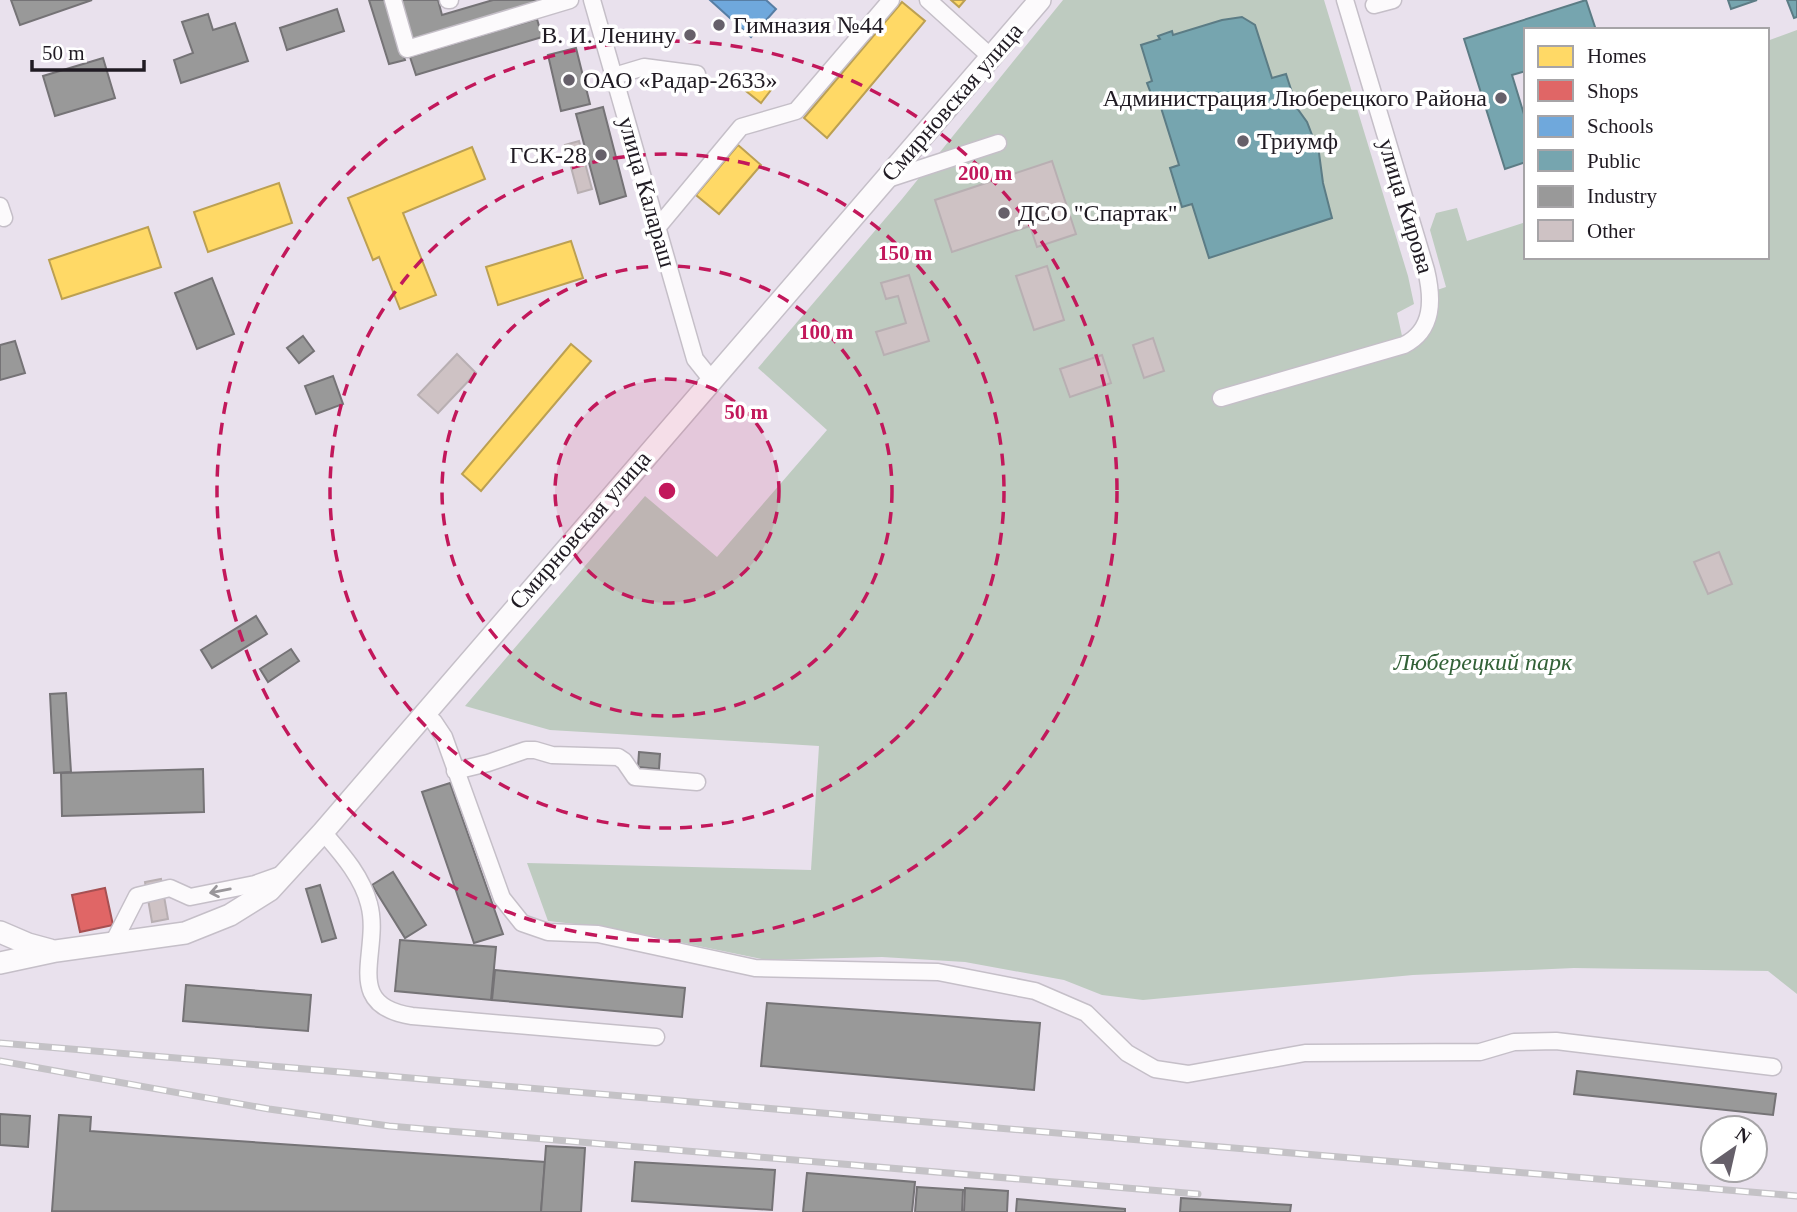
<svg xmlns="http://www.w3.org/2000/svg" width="1797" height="1212" viewBox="0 0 1797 1212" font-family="Georgia,serif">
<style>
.green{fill:#becbc0}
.homes{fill:#ffd966;stroke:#bca052;stroke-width:2}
.shops{fill:#e06666;stroke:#a65052;stroke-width:2}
.schools{fill:#6fa8dc;stroke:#577ea4;stroke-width:2}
.public{fill:#76a5af;stroke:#5c7c85;stroke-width:2}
.industry{fill:#999;stroke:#757376;stroke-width:2}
.building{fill:#cec2c4;stroke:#b8afb2;stroke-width:2}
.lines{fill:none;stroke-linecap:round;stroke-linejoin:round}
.minor-casing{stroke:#c5bfc8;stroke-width:19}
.major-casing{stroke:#c5bfc8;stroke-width:24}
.minor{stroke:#fcfafc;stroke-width:16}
.major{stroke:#fcfafc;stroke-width:21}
.rail-casing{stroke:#c4c2c6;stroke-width:7}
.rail{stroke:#fff;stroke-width:4.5;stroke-dasharray:13;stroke-linecap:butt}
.oneway{stroke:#99969a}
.ring{fill:none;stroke:#c2185b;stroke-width:3.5;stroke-dasharray:12 9}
.poi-dot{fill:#66606a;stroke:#fff;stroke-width:2.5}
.labels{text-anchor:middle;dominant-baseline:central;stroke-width:7;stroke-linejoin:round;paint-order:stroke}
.poi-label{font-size:24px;fill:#201b23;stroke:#fff;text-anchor:start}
.street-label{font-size:24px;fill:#201b23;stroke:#fff}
.park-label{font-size:24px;font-style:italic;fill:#326137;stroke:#fff}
.centre{fill:#c2185b;stroke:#fff;stroke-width:3.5}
.ring-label{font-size:21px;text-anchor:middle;font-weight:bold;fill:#c2185b;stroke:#fff;stroke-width:7;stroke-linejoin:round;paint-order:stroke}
</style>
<rect width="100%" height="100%" fill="#e9e1ed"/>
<path class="green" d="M 1063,0 L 1324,0 L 1408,276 L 1414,304 L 1397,313 L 1404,345 C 1436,332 1437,323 1437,290 L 1446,287 L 1430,230 L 1436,213 L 1457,208 L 1467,241 L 1526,222 L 1526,257 L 1767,257 L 1767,41 L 1797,30 L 1797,994 L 1768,971 L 1574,968 L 1413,975 L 1143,1000 L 1102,995 L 1064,980 L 965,962 L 882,957 L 766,960 L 611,928 L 548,921 L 527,863 L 811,870 L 819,746 L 550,730 L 465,706 L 645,496 L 717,557 L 827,430 L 758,368 L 902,199 Z"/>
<g class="homes">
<path d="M 951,0 L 965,0 L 959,7 Z"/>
<path d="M 902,2 L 925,21 L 827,138 L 804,118 Z"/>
<path d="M 751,74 L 771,90 L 761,103 L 741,87 Z"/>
<path d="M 738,145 L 761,165 L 719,214 L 696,195 Z"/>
<path d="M 472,147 L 485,179 L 403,213 L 436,295 L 400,309 L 379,257 L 373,260 L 348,198 Z"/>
<path d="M 279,183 L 292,223 L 208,252 L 194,212 Z"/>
<path d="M 148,227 L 161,267 L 62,299 L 49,260 Z"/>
<path d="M 571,241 L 583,278 L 498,305 L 486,267 Z"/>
<path d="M 571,344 L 591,361 L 481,491 L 462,474 Z"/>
</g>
<path class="shops" d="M 105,888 L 113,925 L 80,932 L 72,895 Z"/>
<path class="schools" d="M 710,0 L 766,0 L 776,9 L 751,37 Z"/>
<g class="public">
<path d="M 1586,0 L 1596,30 L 1526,30 L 1526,71 L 1512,75 L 1526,121 L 1526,162 L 1505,169 L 1464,39 Z"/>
<path d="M 1728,0 L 1757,0 L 1731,9 Z"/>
<path d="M 1787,0 L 1797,0 L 1797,17 L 1794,18 Z"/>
<path d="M 1242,17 L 1255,25 L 1272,78 L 1286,74 L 1297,108 L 1307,122 L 1319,153 L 1323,183 L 1332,218 L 1209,258 L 1192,204 L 1182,207 L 1170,168 L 1179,165 L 1157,95 L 1152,96 L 1147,83 L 1152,81 L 1141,45 L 1160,39 L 1158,36 L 1172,31 L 1173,35 L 1222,20 Z"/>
</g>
<g class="industry">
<path d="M 11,0 L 92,0 L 20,25 Z"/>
<path d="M 369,0 L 386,0 L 405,60 L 389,64 Z"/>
<path d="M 399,0 L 438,0 L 442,15 L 493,0 L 551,0 L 411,40 Z"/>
<path d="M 337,9 L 344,31 L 287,50 L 280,28 Z"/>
<path d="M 208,14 L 213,30 L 235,23 L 248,61 L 181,83 L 174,60 L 193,53 L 182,22 Z"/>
<path d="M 537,19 L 542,37 L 416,75 L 410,57 Z"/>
<path d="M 576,48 L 590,104 L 561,111 L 548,55 Z"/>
<path d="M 103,58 L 115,98 L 55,116 L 43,76 Z"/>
<path d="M 603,107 L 626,196 L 600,204 L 576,114 Z"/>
<path d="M 212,278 L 234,334 L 197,349 L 175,293 Z"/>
<path d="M 303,336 L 314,351 L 299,363 L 287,348 Z"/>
<path d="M 15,341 L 25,373 L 0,380 L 0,345 Z"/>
<path d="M 333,376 L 343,404 L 316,414 L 305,386 Z"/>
<path d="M 256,616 L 267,634 L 212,668 L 201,650 Z"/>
<path d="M 291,649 L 299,661 L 268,682 L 260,669 Z"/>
<path d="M 66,693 L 71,772 L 54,773 L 50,694 Z"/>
<path d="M 639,752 L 660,754 L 659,769 L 638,767 Z"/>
<path d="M 203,769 L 204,812 L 62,816 L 61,773 Z"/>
<path d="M 450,783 L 503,934 L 474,943 L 422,792 Z"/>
<path d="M 393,872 L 426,925 L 405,938 L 372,885 Z"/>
<path d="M 320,885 L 336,938 L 322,942 L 306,889 Z"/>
<path d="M 400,940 L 496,947 L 491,1000 L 395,991 Z"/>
<path d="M 495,970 L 685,988 L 682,1017 L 492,1000 Z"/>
<path d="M 186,985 L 311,995 L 308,1031 L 183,1021 Z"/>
<path d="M 767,1003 L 1040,1023 L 1034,1090 L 761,1066 Z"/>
<path d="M 1577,1071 L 1776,1094 L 1773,1115 L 1574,1094 Z"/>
<path d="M 0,1114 L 30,1116 L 28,1147 L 0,1145 Z"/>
<path d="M 59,1115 L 91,1117 L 90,1131 L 545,1162 L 541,1212 L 52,1211 Z"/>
<path d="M 546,1146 L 585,1148 L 581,1212 L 541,1212 Z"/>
<path d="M 635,1162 L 775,1170 L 772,1210 L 632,1201 Z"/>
<path d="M 807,1173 L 915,1182 L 912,1212 L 803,1212 Z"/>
<path d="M 917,1187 L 963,1190 L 962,1212 L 915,1212 Z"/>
<path d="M 965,1188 L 1008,1191 L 1007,1212 L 964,1212 Z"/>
<path d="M 1181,1198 L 1291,1205 L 1290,1212 L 1180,1212 Z"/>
<path d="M 1017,1199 L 1125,1209 L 1125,1212 L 1016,1212 Z"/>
</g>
<g class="building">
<path d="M 579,141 L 592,189 L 578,193 L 565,145 Z"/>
<path d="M 1052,161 L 1076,234 L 1037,247 L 1030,226 L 952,252 L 935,200 Z"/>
<path d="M 1047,266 L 1064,320 L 1034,330 L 1016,276 Z"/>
<path d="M 909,275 L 929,341 L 884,355 L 876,332 L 906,323 L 898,296 L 886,299 L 881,283 Z"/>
<path d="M 1153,338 L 1164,371 L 1144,378 L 1133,345 Z"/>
<path d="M 457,354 L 476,373 L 438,413 L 418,395 Z"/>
<path d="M 1102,355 L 1111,383 L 1070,397 L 1060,369 Z"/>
<path d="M 1719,552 L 1732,584 L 1708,594 L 1694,562 Z"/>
<path d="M 161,879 L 168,919 L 152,922 L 145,882 Z"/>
</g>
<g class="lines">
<g class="minor-casing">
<g id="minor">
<path d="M 393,0 L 407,49 L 570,0"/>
<path d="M 448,0 L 450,0"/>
<path d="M 592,0 L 695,359 L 711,379"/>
<path d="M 928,0 L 991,57"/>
<path d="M 1374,5 L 1393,0"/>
<path d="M 614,76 L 644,67 L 697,74"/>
<path d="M 885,180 L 998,143"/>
<path d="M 0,206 L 4,218"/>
<path d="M 657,228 L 741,127 L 796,111 L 891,0"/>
<path d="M 1221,398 L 1404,345 C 1434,330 1433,299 1426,270 L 1345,0"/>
<path d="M 424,713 L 434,722 L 444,737 L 502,898 L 522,923 L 548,932 L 598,934 L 755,968 L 938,972 L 1035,991 L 1086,1013 L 1127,1053 L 1155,1069 L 1188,1074 L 1305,1053 L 1480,1052 L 1514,1042 L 1556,1041 L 1773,1067"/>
<path d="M 455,771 L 488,763 L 526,750 L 535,750 L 552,755 L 618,757 L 624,761 L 635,777 L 697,782"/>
<path d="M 323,832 C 341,853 362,876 369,904 C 382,951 340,1005 412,1016 L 656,1037"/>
<path d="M 113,943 L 137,896 L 170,888 L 190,897 L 255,884 L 283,874"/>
</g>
</g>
<g class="major-casing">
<g id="major">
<path d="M 0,932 L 28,944 L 50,950"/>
<path d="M 0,963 L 56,951 L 185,933 L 230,915 L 270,890 L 323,832 L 1040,0"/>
</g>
</g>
<use href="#minor" class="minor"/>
<use href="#major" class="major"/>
<g class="rail-casing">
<g id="rail">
<path d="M 0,1043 L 1797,1196"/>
<path d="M 0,1061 L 269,1109 L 389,1126 L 1198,1194"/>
</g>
</g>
<use href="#rail" class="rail"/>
</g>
<defs><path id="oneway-shaft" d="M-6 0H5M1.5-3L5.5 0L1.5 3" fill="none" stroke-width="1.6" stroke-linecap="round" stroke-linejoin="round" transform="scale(1.75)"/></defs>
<use class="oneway" href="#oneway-shaft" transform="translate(220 891) rotate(169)"/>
<circle cx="667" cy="491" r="112" fill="#c2185b" fill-opacity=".12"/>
<g class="ring">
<circle cx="667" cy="491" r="112"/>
<circle cx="667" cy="491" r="225"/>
<circle cx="667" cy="491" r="337"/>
<circle cx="667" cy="491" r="450"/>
</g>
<g class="poi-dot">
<circle cx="719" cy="25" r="7"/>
<circle cx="690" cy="35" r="7"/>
<circle cx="569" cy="80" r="7"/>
<circle cx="1501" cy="98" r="7"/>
<circle cx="1243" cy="141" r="7"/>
<circle cx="601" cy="155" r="7"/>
<circle cx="1004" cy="213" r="7"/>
</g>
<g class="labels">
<g class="poi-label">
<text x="733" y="25">Гимназия №44</text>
<text x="676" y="35" text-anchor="end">В. И. Ленину</text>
<text x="583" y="80">ОАО «Радар-2633»</text>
<text x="1487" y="98" text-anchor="end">Администрация Люберецкого Района</text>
<text x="1257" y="141">Триумф</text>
<text x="587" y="155" text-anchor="end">ГСК-28</text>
<text x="1018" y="213">ДСО "Спартак"</text>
</g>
<g class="street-label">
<text transform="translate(952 102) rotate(-49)">Смирновская улица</text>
<text transform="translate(647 192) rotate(74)">улица Калараш</text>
<text transform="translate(1406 206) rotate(73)">улица Кирова</text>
<text transform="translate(580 530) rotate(-49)">Смирновская улица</text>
</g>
<g class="park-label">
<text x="1483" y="662">Люберецкий парк</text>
</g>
</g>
<circle cx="667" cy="491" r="10" class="centre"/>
<g class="ring-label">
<text x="985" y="180">200 m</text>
<text x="905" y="260">150 m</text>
<text x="826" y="339">100 m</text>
<text x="746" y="419">50 m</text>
</g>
<rect x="1524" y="28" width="245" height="231" fill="#ffffff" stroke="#a6a4a7" stroke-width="2"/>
<rect x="1538" y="46" width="35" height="21" fill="#ffd966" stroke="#a6a4a7" stroke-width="2"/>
<text x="1587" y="63" font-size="21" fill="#201b23">Homes</text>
<rect x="1538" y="80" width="35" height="21" fill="#e06666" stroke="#a6a4a7" stroke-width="2"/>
<text x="1587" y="98" font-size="21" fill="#201b23">Shops</text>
<rect x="1538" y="116" width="35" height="21" fill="#6fa8dc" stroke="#a6a4a7" stroke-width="2"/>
<text x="1587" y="133" font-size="21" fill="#201b23">Schools</text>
<rect x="1538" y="150" width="35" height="21" fill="#76a5af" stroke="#a6a4a7" stroke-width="2"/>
<text x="1587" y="168" font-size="21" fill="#201b23">Public</text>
<rect x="1538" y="186" width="35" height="21" fill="#999999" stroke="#a6a4a7" stroke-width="2"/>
<text x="1587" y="203" font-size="21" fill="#201b23">Industry</text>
<rect x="1538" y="220" width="35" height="21" fill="#cec2c4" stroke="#a6a4a7" stroke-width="2"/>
<text x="1587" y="238" font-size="21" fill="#201b23">Other</text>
<g transform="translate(1734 1149) rotate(34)"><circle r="33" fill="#ffffff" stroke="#a6a4a7" stroke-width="2"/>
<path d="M0-5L12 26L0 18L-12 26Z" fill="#66606a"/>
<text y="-10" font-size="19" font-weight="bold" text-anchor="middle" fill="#201b23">N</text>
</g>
<path d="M32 60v10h112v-10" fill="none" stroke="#201b23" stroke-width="3.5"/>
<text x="42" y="60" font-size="21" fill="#201b23" stroke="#ffffff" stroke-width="5" paint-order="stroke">50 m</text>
</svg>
